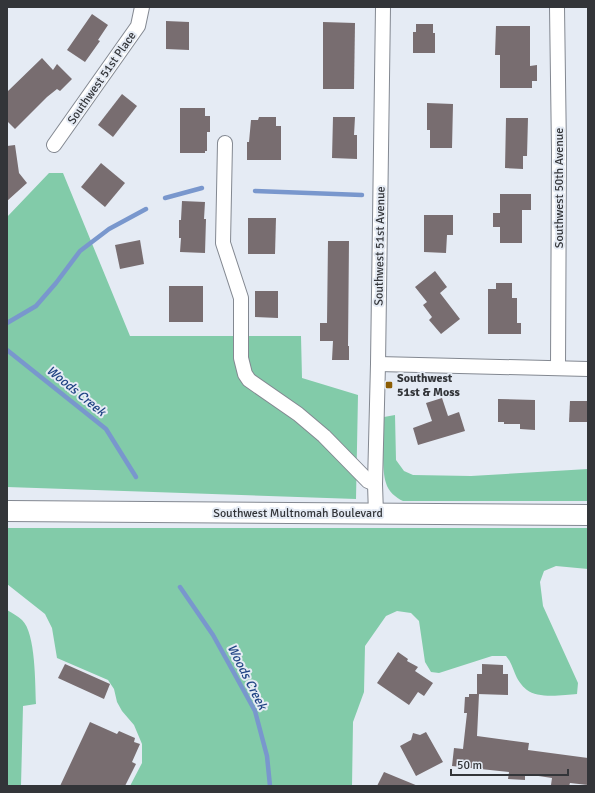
<svg xmlns="http://www.w3.org/2000/svg" width="595" height="793" viewBox="0 0 595 793" font-family="Signika,sans-serif">
<style>
.forest{fill:#82cba9}
.lines{fill:none;stroke-linecap:round;stroke-linejoin:round}
.stream{stroke:#7997cd;stroke-width:4.5}
.building{fill:#786d70}
.minor-casing{stroke:#838891;stroke-width:16}
.secondary-casing{stroke:#838891;stroke-width:22}
.minor{stroke:#fff;stroke-width:14}
.secondary{stroke:#fff;stroke-width:20}
.poi-dot{fill:#8d5e05;stroke:#e5ebf4;stroke-width:1.5}
.labels{text-anchor:middle;dominant-baseline:central;stroke-width:4;stroke-linejoin:round;paint-order:stroke}
.street-label{font-size:12px;fill:#333539;stroke:#e5ebf4}
.poi-label{font-size:12px;font-weight:bold;fill:#333539;stroke:#e5ebf4;text-anchor:start}
.water-label{font-size:13px;font-style:italic;fill:#1f4283;stroke:#e5ebf4}
</style>
<rect width="100%" height="100%" fill="#e5ebf4"/>
<g class="forest">
<path d="M 49,173 L 63,173 L 130,336 L 301,336 L 302,378 L 358,395 L 356,499 L 7,487 L 7,217 Z"/>
<path d="M 395,415 L 396,460 L 404,471 L 413,475 L 471,476 L 588,469 L 588,501 L 403,501 C 396,498 388,491 386,483 C 381,468 384,434 384,417 Z"/>
<path d="M 7,528 L 588,528 L 588,569 L 556,566 L 544,571 L 540,582 L 543,606 L 578,683 L 577,694 C 564,695 538,699 527,690 C 524,688 519,682 517,678 C 513,670 512,663 506,656 L 492,656 L 439,673 L 431,672 L 425,662 L 419,621 L 411,613 L 397,611 L 386,616 L 365,646 L 364,692 L 353,722 L 352,786 L 130,786 L 142,763 L 142,744 L 134,725 L 122,711 L 117,702 L 114,689 L 108,680 L 57,658 L 52,628 L 45,614 L 7,584 Z"/>
<path d="M 7,610 C 12,613 18,616 22,620 C 36,633 35,685 36,704 L 23,706 L 21,786 L 7,786 Z"/>
</g>
<g class="lines">
<g class="stream">
<path d="M 255,191 L 362,195"/>
<path d="M 165,198 L 202,188"/>
<path d="M 7,323 L 36,306 L 56,283 L 80,251 L 109,229 L 146,209"/>
<path d="M 7,350 L 106,429 L 136,477"/>
<path d="M 180,587 L 213,635 L 255,711 L 267,756 L 270,786"/>
</g>
</g>
<g class="building">
<path d="M 92,14 L 108,25 L 98,40 L 100,41 L 85,62 L 67,50 Z"/>
<path d="M 166,21 L 189,22 L 189,50 L 166,49 Z"/>
<path d="M 323,22 L 355,23 L 354,89 L 323,89 Z"/>
<path d="M 416,24 L 433,24 L 433,33 L 435,33 L 435,53 L 413,53 L 413,32 L 416,32 Z"/>
<path d="M 496,26 L 530,26 L 530,66 L 537,65 L 537,81 L 532,81 L 532,88 L 500,88 L 500,55 L 495,55 Z"/>
<path d="M 42,58 L 53,70 L 57,64 L 72,79 L 60,91 L 57,89 L 47,97 L 15,129 L 7,121 L 7,92 Z"/>
<path d="M 122,94 L 137,106 L 113,137 L 98,125 Z"/>
<path d="M 427,103 L 453,104 L 452,148 L 430,148 L 430,130 L 427,130 Z"/>
<path d="M 180,108 L 205,108 L 205,116 L 210,116 L 210,132 L 207,132 L 207,151 L 205,151 L 205,153 L 180,153 Z"/>
<path d="M 259,117 L 276,117 L 276,126 L 281,126 L 281,160 L 247,160 L 247,142 L 249,142 L 251,120 L 258,120 Z"/>
<path d="M 333,117 L 355,117 L 354,135 L 357,135 L 357,159 L 332,158 Z"/>
<path d="M 506,118 L 528,118 L 527,156 L 523,156 L 523,169 L 505,168 Z"/>
<path d="M 15,145 L 19,173 L 27,183 L 7,201 L 7,146 Z"/>
<path d="M 101,163 L 125,183 L 105,207 L 81,187 Z"/>
<path d="M 500,194 L 531,194 L 531,210 L 522,210 L 522,243 L 500,243 L 500,227 L 493,227 L 493,213 L 500,213 Z"/>
<path d="M 182,201 L 205,202 L 204,219 L 206,219 L 205,253 L 180,252 L 181,238 L 179,238 L 179,220 L 181,220 Z"/>
<path d="M 424,215 L 453,215 L 453,235 L 447,235 L 446,253 L 424,252 Z"/>
<path d="M 248,218 L 276,218 L 275,254 L 248,254 Z"/>
<path d="M 140,240 L 144,264 L 120,269 L 115,245 Z"/>
<path d="M 328,241 L 349,241 L 348,346 L 349,346 L 349,360 L 332,360 L 333,341 L 320,341 L 320,323 L 327,323 Z"/>
<path d="M 435,271 L 447,287 L 440,293 L 460,319 L 441,334 L 429,320 L 432,317 L 423,305 L 427,302 L 415,287 Z"/>
<path d="M 496,283 L 512,283 L 512,298 L 517,298 L 517,323 L 521,323 L 521,334 L 488,334 L 488,289 L 496,289 Z"/>
<rect x="169" y="286" width="34" height="36"/>
<path d="M 255,291 L 278,291 L 278,318 L 255,317 Z"/>
<path d="M 442,398 L 448,416 L 459,412 L 465,431 L 418,445 L 413,428 L 432,421 L 426,403 Z"/>
<path d="M 498,399 L 535,400 L 535,430 L 520,429 L 520,424 L 504,424 L 504,422 L 498,422 Z"/>
<path d="M 570,401 L 588,401 L 588,422 L 569,422 Z"/>
<path d="M 398,652 L 408,659 L 407,661 L 418,667 L 415,671 L 433,683 L 424,696 L 418,692 L 409,705 L 377,683 Z"/>
<path d="M 65,664 L 110,684 L 104,699 L 58,678 Z"/>
<path d="M 482,664 L 503,665 L 503,674 L 508,674 L 508,695 L 477,694 L 477,674 L 482,674 Z"/>
<path d="M 469,694 L 479,694 L 477,736 L 529,743 L 528,750 L 588,758 L 588,785 L 570,783 L 569,786 L 551,785 L 552,778 L 525,774 L 525,780 L 508,779 L 509,772 L 452,766 L 454,748 L 463,749 L 467,713 L 464,713 L 465,697 L 469,697 Z"/>
<path d="M 90,722 L 117,734 L 119,731 L 135,738 L 134,742 L 140,744 L 132,762 L 136,764 L 125,786 L 60,786 Z"/>
<path d="M 426,732 L 443,762 L 416,776 L 400,746 L 411,740 L 413,733 L 420,735 Z"/>
<path d="M 384,772 L 418,786 L 377,786 Z"/>
</g>
<g class="lines">
<g class="minor-casing">
<g id="minor">
<path d="M 557,7 L 559,151 L 558,368"/>
<path d="M 225,143 L 223,243 L 241,298 L 241,358 L 245,374 L 249,380 L 298,414 L 324,436 L 368,481 L 375,484"/>
<path d="M 54,145 L 138,26 L 142,7"/>
<path d="M 378,364 L 588,369"/>
<path d="M 376,514 L 375,484 L 378,364 L 383,7"/>
</g>
</g>
<g class="secondary-casing">
<path id="secondary" d="M 7,511 L 588,515"/>
</g>
<use href="#minor" class="minor"/>
<use href="#secondary" class="secondary"/>
</g>
<rect class="poi-dot" x="385" y="381" width="8" height="8" rx="2"/>
<g class="labels">
<g class="street-label">
<text transform="translate(102 78) rotate(-55)">Southwest 51st Place</text>
<text transform="translate(559 188) rotate(-90)">Southwest 50th Avenue</text>
<text transform="translate(380 246) rotate(-89)">Southwest 51st Avenue</text>
<text x="298" y="513">Southwest Multnomah Boulevard</text>
</g>
<g class="poi-label">
<text x="397" y="378">Southwest<tspan x="397" dy="14">51st &amp; Moss</tspan></text>
</g>
<g class="water-label">
<text transform="translate(76 391) rotate(39)">Woods Creek</text>
<text transform="translate(247 677) rotate(63)">Woods Creek</text>
</g>
</g>
<rect width="595" height="793" fill="none" stroke="#333539" stroke-width="16"/>
<path d="M451 769v6h117v-6" fill="none" stroke="#333539" stroke-width="2"/>
<text x="457" y="769" font-size="12" fill="#333539" stroke="#e5ebf4" stroke-width="3" paint-order="stroke">50 m</text>
</svg>
